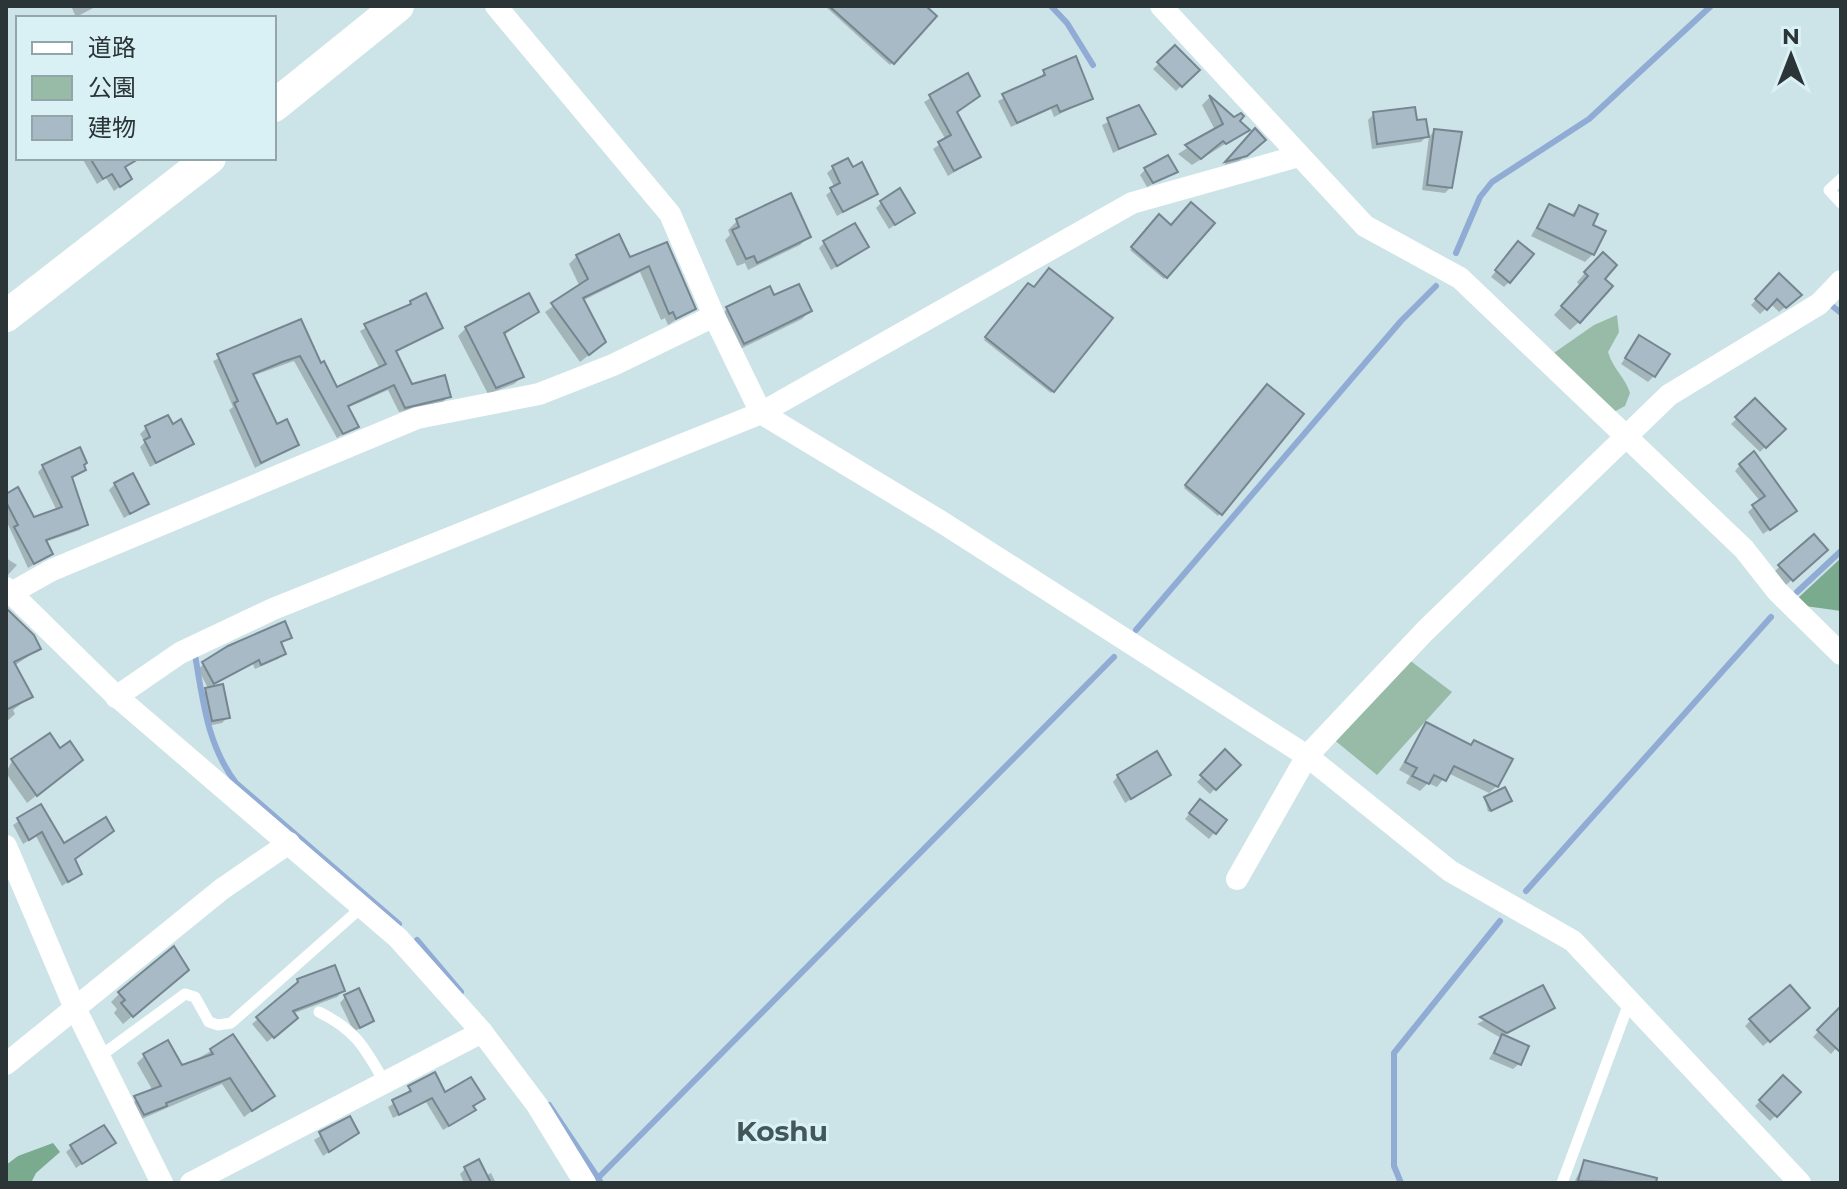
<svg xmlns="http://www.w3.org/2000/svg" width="1847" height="1189" viewBox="0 0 1847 1189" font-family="Montserrat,'Noto Sans JP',sans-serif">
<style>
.green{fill:#97bba6}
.forest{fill:#7aab8f}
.shadow{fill:#0003}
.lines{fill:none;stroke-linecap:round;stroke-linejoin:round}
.stream{stroke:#90abd4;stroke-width:6}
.building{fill:#a7bac5;stroke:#758691;stroke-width:2}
.lane{stroke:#fff;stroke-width:11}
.street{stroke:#fff;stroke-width:22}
.secondary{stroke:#fff;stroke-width:32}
.labels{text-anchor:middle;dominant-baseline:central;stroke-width:6;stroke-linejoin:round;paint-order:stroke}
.quarter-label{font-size:28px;font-weight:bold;fill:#42575a;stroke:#d9f0f5}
</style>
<rect width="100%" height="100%" fill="#cce3e7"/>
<g class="green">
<path d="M 1617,315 L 1619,332 L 1608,352 C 1613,369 1625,377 1630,393 L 1625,406 L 1610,414 L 1551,355 L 1594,325 Z"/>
<path d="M 1408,659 L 1452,692 L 1377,775 L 1332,738 Z"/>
</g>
<g class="forest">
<path d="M 1841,558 L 1841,611 L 1805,606 L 1798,598 Z"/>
<path d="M 53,1143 L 60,1152 L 36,1173 L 31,1183 L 6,1183 L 6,1165 L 18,1156 Z"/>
</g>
<g class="shadow">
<path d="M 71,6 L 97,6 L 76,17 Z"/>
<path d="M 825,6 L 923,6 L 934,17 L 890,65 Z"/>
<path d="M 1175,48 L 1197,70 L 1176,91 L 1153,69 Z"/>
<path d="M 1044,72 L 1091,98 L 1054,117 L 1051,109 L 1011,127 L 998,101 L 1039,80 Z"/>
<path d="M 967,76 L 955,113 L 979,157 L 948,176 L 933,149 L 946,140 L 924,102 Z"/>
<path d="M 1209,98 L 1247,130 L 1192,165 L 1178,154 L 1215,130 L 1202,105 Z"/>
<path d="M 1138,108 L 1153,133 L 1113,153 L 1102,125 Z"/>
<path d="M 1374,114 L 1427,136 L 1421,142 L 1372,149 L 1368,120 Z"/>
<path d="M 1434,131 L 1451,187 L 1445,193 L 1422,190 L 1429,137 Z"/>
<path d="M 1249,136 L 1258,145 L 1239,161 L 1224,165 Z"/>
<path d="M 82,158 L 117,158 L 130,179 L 114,191 L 106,178 L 97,184 Z"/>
<path d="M 833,168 L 852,170 L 876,194 L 837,216 L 826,195 L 835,188 L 827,173 Z"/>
<path d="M 1146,169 L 1175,172 L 1147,187 L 1140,175 Z"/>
<path d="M 790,196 L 809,236 L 800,245 L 748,270 L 745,263 L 737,266 L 725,240 L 730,235 L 728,230 L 737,221 Z"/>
<path d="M 882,202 L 912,213 L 889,229 L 876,208 Z"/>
<path d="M 1549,206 L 1570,216 L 1579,207 L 1590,226 L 1593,254 L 1585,262 L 1531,236 Z"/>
<path d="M 1159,217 L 1171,228 L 1212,223 L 1164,279 L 1130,250 Z"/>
<path d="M 824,243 L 867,247 L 831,270 L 819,248 Z"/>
<path d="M 666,244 L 693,309 L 668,325 L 665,318 L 661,320 L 640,272 L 582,301 L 595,350 L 580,362 L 545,312 L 580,287 L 569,264 L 577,256 L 629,259 Z"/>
<path d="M 1513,250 L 1509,282 L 1504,287 L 1491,277 Z"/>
<path d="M 1594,263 L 1602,279 L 1579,322 L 1570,330 L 1554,315 L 1580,286 L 1577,282 Z"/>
<path d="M 1779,276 L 1794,300 L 1779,312 L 1771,304 L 1760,314 L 1751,305 Z"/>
<path d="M 1026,287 L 1110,318 L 1051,393 L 984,340 Z"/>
<path d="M 773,298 L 810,311 L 802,319 L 736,351 L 719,317 L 727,309 Z"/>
<path d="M 411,303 L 441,327 L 394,353 L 411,386 L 448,397 L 443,402 L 399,412 L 388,390 L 347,408 L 356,427 L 337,438 L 294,361 L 252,376 L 276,427 L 297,445 L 255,468 L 229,410 L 233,407 L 213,361 L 300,321 L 320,366 L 336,389 L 380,369 L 360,331 Z"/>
<path d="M 537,311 L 503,336 L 522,377 L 514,384 L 488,394 L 458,336 L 466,328 Z"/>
<path d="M 1640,337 L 1654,376 L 1648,382 L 1621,364 Z"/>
<path d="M 1267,387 L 1301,414 L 1218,516 L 1184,488 Z"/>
<path d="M 1755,401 L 1783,429 L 1760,452 L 1731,424 Z"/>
<path d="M 172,426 L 191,443 L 150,467 L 140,447 L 145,442 L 140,434 L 146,428 Z"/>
<path d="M 1740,465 L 1789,516 L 1763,534 L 1748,512 L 1760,501 L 1735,471 Z"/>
<path d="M 82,466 L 84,469 L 70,479 L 86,524 L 80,530 L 45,542 L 51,554 L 28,568 L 6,520 L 6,496 L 33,519 L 57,511 L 38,472 L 43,467 Z"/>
<path d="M 115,484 L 147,504 L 124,518 L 109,490 Z"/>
<path d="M 1825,550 L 1786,585 L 1774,572 L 1780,566 Z"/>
<path d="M 6,558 L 17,565 L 6,577 Z"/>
<path d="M 6,610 L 39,649 L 14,666 L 30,697 L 13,710 L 15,714 L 6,722 Z"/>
<path d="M 289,637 L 280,644 L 284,654 L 278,659 L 255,669 L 253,664 L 208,688 L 198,669 L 204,664 Z"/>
<path d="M 206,690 L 228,717 L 222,723 L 207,726 L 201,695 Z"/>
<path d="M 1426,725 L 1497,786 L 1489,793 L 1448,773 L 1437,787 L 1428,783 L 1420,791 L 1406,783 L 1410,776 L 1399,770 Z"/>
<path d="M 1225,752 L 1238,765 L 1210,794 L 1197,782 Z"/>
<path d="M 12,761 L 71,768 L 27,803 L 6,773 Z"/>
<path d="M 1169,775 L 1125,803 L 1113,782 L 1118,776 Z"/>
<path d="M 1485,799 L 1508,803 L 1488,812 Z"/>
<path d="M 40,807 L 79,874 L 62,886 L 36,836 L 23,844 L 13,825 Z"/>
<path d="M 1195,807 L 1224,821 L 1209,839 L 1185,819 Z"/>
<path d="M 178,978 L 123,1024 L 114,1013 L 117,1009 L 111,1002 L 120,993 Z"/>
<path d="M 298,981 L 343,991 L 337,997 L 292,1014 L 290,1023 L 267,1042 L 252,1024 L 293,989 Z"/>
<path d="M 1542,988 L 1552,1008 L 1502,1036 L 1519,1064 L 1513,1069 L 1489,1059 L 1501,1038 L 1477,1024 Z"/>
<path d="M 345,997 L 372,1020 L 354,1032 L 340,1003 Z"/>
<path d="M 1802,1014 L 1763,1046 L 1745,1026 L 1751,1020 Z"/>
<path d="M 1835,1014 L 1841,1020 L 1841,1043 L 1831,1054 L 1813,1037 Z"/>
<path d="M 211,1051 L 272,1096 L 244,1117 L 222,1084 L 137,1121 L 128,1105 L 153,1091 L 137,1063 L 144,1056 L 181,1068 Z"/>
<path d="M 1783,1077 L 1799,1092 L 1770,1121 L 1755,1106 Z"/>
<path d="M 410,1088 L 444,1095 L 477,1104 L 468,1115 L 443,1130 L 426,1102 L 393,1118 L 388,1107 L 406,1096 Z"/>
<path d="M 349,1119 L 350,1138 L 323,1156 L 314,1140 Z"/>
<path d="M 113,1143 L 76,1168 L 66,1152 L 72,1147 Z"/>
<path d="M 1584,1162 L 1646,1177 L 1645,1183 L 1574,1183 Z"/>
<path d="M 465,1169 L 485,1176 L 491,1173 L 496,1183 L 464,1183 L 460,1174 Z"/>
</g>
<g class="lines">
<g class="stream">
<path d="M 1051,6 L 1067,23 L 1093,65"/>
<path d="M 1456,253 L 1480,197 L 1492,182 L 1589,119 L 1711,6"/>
<path d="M 1831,305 L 1841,313"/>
<path d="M 1797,592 L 1841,551"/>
<path d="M 1136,630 L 1401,321 L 1436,286"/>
<path d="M 195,655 C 203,700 207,745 236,783 L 399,924"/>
<path d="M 1526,891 L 1771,617"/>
<path d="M 417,940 L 461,992"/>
<path d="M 549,1105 L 598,1178"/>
<path d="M 601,1183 L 598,1178 L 1114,657"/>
<path d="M 1401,1183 L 1394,1166 L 1394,1053 L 1500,921"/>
</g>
</g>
<g class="building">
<path d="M 829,6 L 926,6 L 937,16 L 894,64 Z"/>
<path d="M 1175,45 L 1200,70 L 1182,87 L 1157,62 Z"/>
<path d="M 1076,56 L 1093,99 L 1060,112 L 1057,105 L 1017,123 L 1002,94 L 1045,75 L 1043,70 Z"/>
<path d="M 968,73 L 980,96 L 957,112 L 981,157 L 954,171 L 938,142 L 951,135 L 929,95 Z"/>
<path d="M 1209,95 L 1234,117 L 1241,113 L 1244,116 L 1240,121 L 1250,130 L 1226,144 L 1223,141 L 1201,159 L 1185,145 L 1223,124 Z"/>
<path d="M 1139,105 L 1156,134 L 1119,149 L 1107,118 Z"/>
<path d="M 1415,107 L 1417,120 L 1426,119 L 1429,137 L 1377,144 L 1373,112 Z"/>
<path d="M 1255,128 L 1266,140 L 1247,156 L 1225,162 Z"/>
<path d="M 1434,129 L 1462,132 L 1452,188 L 1427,185 Z"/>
<path d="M 1168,155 L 1178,172 L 1153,183 L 1144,168 Z"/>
<path d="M 90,158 L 140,158 L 125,167 L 132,179 L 120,187 L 112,174 L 103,179 Z"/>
<path d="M 848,158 L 853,167 L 862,162 L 878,194 L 843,212 L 830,188 L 840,183 L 832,166 Z"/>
<path d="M 900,188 L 915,213 L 895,225 L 880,201 Z"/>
<path d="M 791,193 L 811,237 L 757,263 L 754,256 L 746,259 L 732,230 L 739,227 L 736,219 Z"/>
<path d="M 1191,202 L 1215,223 L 1167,278 L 1131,247 L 1159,214 L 1171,225 Z"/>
<path d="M 1549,204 L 1574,216 L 1579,205 L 1598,214 L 1593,225 L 1606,231 L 1594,255 L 1537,228 Z"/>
<path d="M 855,223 L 869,247 L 837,266 L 823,241 Z"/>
<path d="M 619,234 L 630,257 L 667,242 L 696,309 L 676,319 L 673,312 L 669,314 L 649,266 L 583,298 L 606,342 L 589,355 L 551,303 L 588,279 L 576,255 Z"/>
<path d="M 1518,241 L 1534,254 L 1510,283 L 1495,270 Z"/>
<path d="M 1603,252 L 1617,265 L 1605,279 L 1613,286 L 1580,323 L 1561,306 L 1588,276 L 1584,272 Z"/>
<path d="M 1049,268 L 1113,318 L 1054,392 L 985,337 L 1028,283 L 1034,287 Z"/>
<path d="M 1779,273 L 1802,295 L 1786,308 L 1777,299 L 1767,310 L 1755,299 Z"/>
<path d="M 799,284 L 812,311 L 744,344 L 726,307 L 770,286 L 774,295 Z"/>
<path d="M 426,293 L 443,328 L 396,351 L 412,384 L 445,375 L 451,397 L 405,408 L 394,385 L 348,406 L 359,427 L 343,434 L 300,356 L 282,362 L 253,374 L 277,424 L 287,419 L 299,445 L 261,463 L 234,403 L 238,401 L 217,354 L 301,319 L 321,363 L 324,361 L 337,387 L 386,364 L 364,324 L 411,304 L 410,301 Z"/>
<path d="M 529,293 L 539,312 L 504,333 L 524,377 L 496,388 L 465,327 Z"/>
<path d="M 1639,335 L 1670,354 L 1655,377 L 1625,358 Z"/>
<path d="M 1267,384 L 1304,414 L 1222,515 L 1185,485 Z"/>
<path d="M 1755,398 L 1786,429 L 1766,448 L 1735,417 Z"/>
<path d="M 168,415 L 173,424 L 181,419 L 194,444 L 156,463 L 144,440 L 150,437 L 145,426 Z"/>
<path d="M 80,447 L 87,463 L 84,465 L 86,470 L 72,477 L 88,525 L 46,540 L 53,554 L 34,564 L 14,527 L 18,525 L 6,502 L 6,494 L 18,487 L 34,517 L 62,507 L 42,465 Z"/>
<path d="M 1754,451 L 1797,511 L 1770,530 L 1752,505 L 1765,496 L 1739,464 Z"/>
<path d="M 133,473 L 149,504 L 130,514 L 114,483 Z"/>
<path d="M 1814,534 L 1828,550 L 1793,581 L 1778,565 Z"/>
<path d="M 6,608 L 34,635 L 41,649 L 14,662 L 33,697 L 6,710 Z"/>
<path d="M 285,621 L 292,638 L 281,642 L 286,654 L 261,665 L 259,660 L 214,684 L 202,662 L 228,646 Z"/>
<path d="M 223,684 L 230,718 L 212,721 L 205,688 Z"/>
<path d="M 1426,722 L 1471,745 L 1474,740 L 1513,759 L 1498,787 L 1454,766 L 1446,781 L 1434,775 L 1429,784 L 1412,776 L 1417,768 L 1405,762 Z"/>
<path d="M 50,733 L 60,748 L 70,741 L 83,760 L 37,796 L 11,759 Z"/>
<path d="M 1225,749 L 1241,765 L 1216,790 L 1200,775 Z"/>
<path d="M 1157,751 L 1171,775 L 1131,799 L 1117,775 Z"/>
<path d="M 1505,787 L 1512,801 L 1491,811 L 1484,797 Z"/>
<path d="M 1200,799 L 1227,820 L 1216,834 L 1189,813 Z"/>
<path d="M 41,804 L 64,843 L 106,817 L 114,831 L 75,859 L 82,874 L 68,882 L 42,832 L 29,840 L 17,818 Z"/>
<path d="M 174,946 L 189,970 L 133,1017 L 121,1003 L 125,1000 L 118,992 Z"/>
<path d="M 335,965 L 345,991 L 293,1011 L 298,1018 L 274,1038 L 256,1017 L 298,982 L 297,979 Z"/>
<path d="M 1543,985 L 1555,1008 L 1507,1033 L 1480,1017 Z"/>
<path d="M 1790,985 L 1810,1008 L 1770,1042 L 1749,1019 Z"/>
<path d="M 359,988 L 374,1021 L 360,1028 L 344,995 Z"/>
<path d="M 1841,1006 L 1841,1053 L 1817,1030 Z"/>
<path d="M 233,1034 L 275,1096 L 252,1111 L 230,1078 L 166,1103 L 167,1106 L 144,1115 L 134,1096 L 161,1086 L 143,1054 L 168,1040 L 182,1065 L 213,1054 L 210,1049 Z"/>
<path d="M 1502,1034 L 1529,1046 L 1521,1065 L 1494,1053 Z"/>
<path d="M 435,1072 L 445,1092 L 471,1077 L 485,1099 L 473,1106 L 476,1110 L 449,1126 L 432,1098 L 399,1115 L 392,1100 L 411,1091 L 408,1086 Z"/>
<path d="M 1783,1075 L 1801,1092 L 1777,1117 L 1759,1100 Z"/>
<path d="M 350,1116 L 359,1133 L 329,1152 L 319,1132 Z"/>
<path d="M 104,1125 L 116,1143 L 82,1164 L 70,1145 Z"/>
<path d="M 479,1159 L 491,1183 L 472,1183 L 464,1167 Z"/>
<path d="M 1584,1160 L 1657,1178 L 1656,1183 L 1578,1181 Z"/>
</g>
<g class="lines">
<g class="lane">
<path d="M 1841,179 L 1829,190 L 1841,203"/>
<path d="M 319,1012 C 356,1030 365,1048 385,1083"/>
<path d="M 99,1057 L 185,994 L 195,997 L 209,1022 L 218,1025 L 231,1023 L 362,907"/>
<path d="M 1562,1183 L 1629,1003"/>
</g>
<g class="street">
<path d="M 496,6 L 670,214 L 714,316 L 761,413 L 940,521 L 1307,756 L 1450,871 L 1573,941 L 1800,1183"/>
<path d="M 1161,6 L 1365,226 L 1460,278 L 1744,549 L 1777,591 L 1841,654"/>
<path d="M 6,588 L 114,694 L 398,938 L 482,1032 L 537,1105 L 585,1183"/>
<path d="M 13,592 L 52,570 L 417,418 L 539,394 L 613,365 L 714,316"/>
<path d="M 116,697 L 180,653 L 273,609 L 761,413 L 1132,203 L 1299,156"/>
<path d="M 6,846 L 74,1006 L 162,1183"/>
<path d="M 1237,879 L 1307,756 L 1425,631 L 1669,395 L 1819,304 L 1841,281"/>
<path d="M 6,1064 L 222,889 L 289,843"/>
<path d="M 191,1183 L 482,1032"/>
</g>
<g class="secondary">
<path d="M 274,106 L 398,6"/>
<path d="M 6,316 L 210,158"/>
</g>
</g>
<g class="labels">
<g class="quarter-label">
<text x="782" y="1131">Koshu</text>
</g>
</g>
<rect width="1847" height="1189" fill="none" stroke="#2b3436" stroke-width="16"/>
<rect x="16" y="16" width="260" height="144" fill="#d9f0f5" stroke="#93a5a9" stroke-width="2"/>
<rect x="32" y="42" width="40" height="12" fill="#ffffff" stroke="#93a5a9" stroke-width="2"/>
<text x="88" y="56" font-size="24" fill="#2b3436">道路</text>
<rect x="32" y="76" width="40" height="24" fill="#97bba6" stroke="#93a5a9" stroke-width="2"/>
<text x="88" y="96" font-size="24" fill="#2b3436">公園</text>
<rect x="32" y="116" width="40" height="24" fill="#a7bac5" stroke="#93a5a9" stroke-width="2"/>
<text x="88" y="136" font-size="24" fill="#2b3436">建物</text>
<g transform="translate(1791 56)" stroke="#d9f0f5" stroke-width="6" paint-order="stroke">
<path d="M0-6L14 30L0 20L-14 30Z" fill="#2b3436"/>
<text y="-12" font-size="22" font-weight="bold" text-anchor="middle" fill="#2b3436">N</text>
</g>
</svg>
